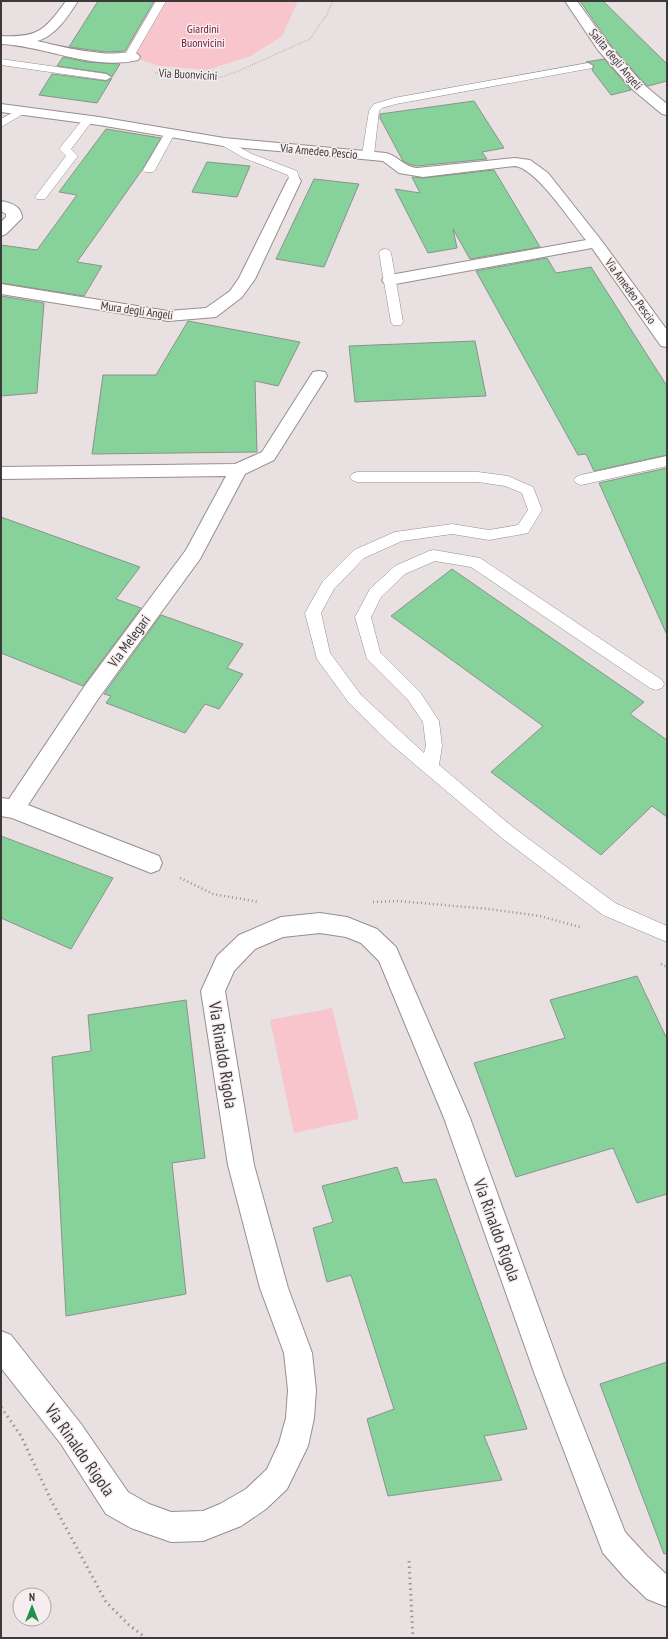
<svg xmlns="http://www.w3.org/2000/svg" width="668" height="1639" viewBox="0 0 668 1639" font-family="'PT Sans Narrow',sans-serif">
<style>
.green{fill:#f9c5cc}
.building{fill:#87d19b;stroke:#8c928e}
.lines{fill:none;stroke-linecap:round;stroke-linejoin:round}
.service-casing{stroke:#968e8f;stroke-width:1}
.minor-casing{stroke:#968e8f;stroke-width:2}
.path-far2{stroke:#999494;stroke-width:1.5;stroke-dasharray:0.5 2;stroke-linecap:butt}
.path-far1{stroke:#999494;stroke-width:2.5;stroke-dasharray:1 3;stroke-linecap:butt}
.path{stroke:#999494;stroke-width:3;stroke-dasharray:1.5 4;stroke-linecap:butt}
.service{fill:#fff;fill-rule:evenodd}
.minor{fill:#fff;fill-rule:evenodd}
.labels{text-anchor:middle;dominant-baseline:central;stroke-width:3;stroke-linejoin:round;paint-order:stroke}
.far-park-label{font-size:12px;fill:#7d1635;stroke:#f5edee}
.far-street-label{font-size:12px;fill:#3c3939;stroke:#f5edee}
.street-label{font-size:14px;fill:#3c3939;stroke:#f5edee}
.near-street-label{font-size:17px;fill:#3c3939;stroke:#f5edee}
</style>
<rect width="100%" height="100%" fill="#e8e0e1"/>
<g class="green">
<path d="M 167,1 L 298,1 L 282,36 L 251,56 L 207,70 L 159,66 L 133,57 Z"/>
<path d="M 332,1008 L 359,1119 L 294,1133 L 270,1020 Z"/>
</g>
<g class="building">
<path d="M 98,1 L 154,1 L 125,51 L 106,52 L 69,47 Z"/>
<path d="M 580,1 L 603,1 L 667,64 L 667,81 L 648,86 L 644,83 L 610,44 Z"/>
<path d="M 63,57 L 87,62 L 120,64 L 112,77 L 106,73 L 57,66 Z"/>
<path d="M 604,59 L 631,90 L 611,95 L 592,70 L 594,66 L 589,62 L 586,62 Z"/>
<path d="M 52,74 L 106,81 L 112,78 L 97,103 L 39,95 Z"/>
<path d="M 474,101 L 504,148 L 482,152 L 487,159 L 417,166 L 409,164 L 403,161 L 380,118 L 380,114 Z"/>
<path d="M 106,129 L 161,138 L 142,170 L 77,262 L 102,266 L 84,296 L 1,283 L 1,245 L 37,250 L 77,195 L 59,192 Z"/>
<path d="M 207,162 L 250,166 L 237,197 L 192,192 Z"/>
<path d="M 494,170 L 540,247 L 470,259 L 453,229 L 457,248 L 428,253 L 395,189 L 420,193 L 412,177 L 423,178 Z"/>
<path d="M 314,179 L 359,184 L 324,267 L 276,259 Z"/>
<path d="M 547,258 L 556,273 L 591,267 L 667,386 L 667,455 L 594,471 L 586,454 L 578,455 L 476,271 Z"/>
<path d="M 1,296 L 44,303 L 37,393 L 1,396 Z"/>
<path d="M 188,321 L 300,342 L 278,386 L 255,381 L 257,452 L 92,454 L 103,375 L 156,375 Z"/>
<path d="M 475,341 L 486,396 L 355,402 L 349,346 Z"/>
<path d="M 667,468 L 667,635 L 599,483 Z"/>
<path d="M 1,517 L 140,567 L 116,599 L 141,608 L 83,686 L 1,653 Z"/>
<path d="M 452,569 L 644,702 L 630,714 L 667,740 L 667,817 L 652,806 L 601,855 L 491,772 L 543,726 L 391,616 Z"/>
<path d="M 161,615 L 243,644 L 227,668 L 243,674 L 219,709 L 205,704 L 185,733 L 106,703 L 111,696 L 104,694 Z"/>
<path d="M 1,836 L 113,878 L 71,949 L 1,918 Z"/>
<path d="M 637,976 L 667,1039 L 667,1194 L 637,1203 L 613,1148 L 516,1177 L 474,1063 L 565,1038 L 550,1000 Z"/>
<path d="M 186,1000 L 205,1158 L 172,1163 L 186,1294 L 66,1316 L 52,1057 L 91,1051 L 88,1015 Z"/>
<path d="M 397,1167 L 403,1183 L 436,1179 L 527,1429 L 484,1436 L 502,1480 L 388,1496 L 367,1419 L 394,1409 L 351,1275 L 327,1282 L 313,1228 L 333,1222 L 322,1186 Z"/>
<path d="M 667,1362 L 667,1553 L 664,1554 L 600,1384 Z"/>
</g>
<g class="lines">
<g class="service-casing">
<g id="service">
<path d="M 156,1 L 166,1 L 132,60 L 124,60 L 123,58 Z"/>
<path d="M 1,59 L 106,74 L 111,77 L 106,80 L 1,65 Z"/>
<path d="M 588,63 L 593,66 L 592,68 L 396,104 L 382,108 L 379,111 L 374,155 L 368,158 L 362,155 L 369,111 L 374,104 L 394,98 Z"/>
<path d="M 21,108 L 26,111 L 25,113 L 1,127 L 1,119 Z"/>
<path d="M 88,117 L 93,120 L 71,149 L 78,156 L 45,199 L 37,199 L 35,197 L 66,156 L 59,149 L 84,118 Z"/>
<path d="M 170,130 L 175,133 L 155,170 L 153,172 L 145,172 L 143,170 L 165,133 Z"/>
<path d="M 224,139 L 252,154 L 297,171 L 300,181 L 298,183 L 290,183 L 288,175 L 244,158 L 220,144 L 218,142 Z"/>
<path d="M 385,249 L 389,250 L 391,253 L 403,322 L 401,325 L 393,325 L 391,322 L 379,253 L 381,250 Z"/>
<path d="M 667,456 L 667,466 L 581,485 L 576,483 L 574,480 L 576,477 L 581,475 Z"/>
<path d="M 357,472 L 478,472 L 508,476 L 533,487 L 542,510 L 528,533 L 523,534 L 489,540 L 452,534 L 402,541 L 364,558 L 334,589 L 321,613 L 330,653 L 361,695 L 424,753 L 426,746 L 423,722 L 408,700 L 367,659 L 355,617 L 370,589 L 395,566 L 429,551 L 434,550 L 480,558 L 662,680 L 664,684 L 662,688 L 656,690 L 650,688 L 471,567 L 435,561 L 405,574 L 381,597 L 371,617 L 380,652 L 420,692 L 439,721 L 442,746 L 439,765 L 514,828 L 615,903 L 667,926 L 667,942 L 603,915 L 502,838 L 392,745 L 349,703 L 317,659 L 305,613 L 323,581 L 354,550 L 395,532 L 452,524 L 489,530 L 518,525 L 528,510 L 522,493 L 505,486 L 478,482 L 357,482 L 352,480 L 350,477 L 352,474 Z"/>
</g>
</g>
<g class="minor-casing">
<g id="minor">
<path d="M 66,1 L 78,1 C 68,16 56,36 37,41 C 58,46 79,51 101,53 C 113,55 126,51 138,54 L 140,57 L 138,60 C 93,71 46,46 1,44 L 1,36 C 38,38 45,30 66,1 Z"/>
<path d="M 565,1 L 577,1 L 608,44 L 643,84 L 667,104 L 667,115 L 662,114 L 633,90 L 598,50 Z"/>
<path d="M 1,104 L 99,117 L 224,138 L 386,153 C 398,156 404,167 417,168 L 515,158 L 530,160 L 548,173 L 601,240 L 667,330 L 667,347 L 661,346 L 592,248 L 390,285 L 384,283 L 382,280 L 384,277 L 390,275 L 586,240 C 571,222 537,169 515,166 L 423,177 L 399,173 L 383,161 L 224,146 L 99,125 L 1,112 Z"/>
<path d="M 294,177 L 299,178 L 301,181 L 255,279 L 242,297 L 216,317 L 168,321 L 1,294 L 1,284 L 168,311 L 206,308 L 230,291 L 239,278 L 287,181 L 289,178 Z"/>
<path d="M 1,201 C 11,203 22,206 22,218 L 6,234 L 1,236 L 1,222 L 6,217 L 6,214 L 1,211 Z"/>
<path d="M 319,371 L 325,372 L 327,376 L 274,460 L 245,474 L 200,559 L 98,699 L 28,805 L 159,856 L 162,863 L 159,870 L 151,873 L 12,818 L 1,816 L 1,798 L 9,799 L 84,687 L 186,550 L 226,476 L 1,479 L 1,467 L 235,464 L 262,452 L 313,372 Z"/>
<path d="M 320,913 L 347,917 L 377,929 L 396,947 L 470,1118 L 563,1375 L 625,1532 L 647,1556 L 667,1575 L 667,1607 L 647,1599 L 625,1578 L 603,1553 L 535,1375 L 444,1118 L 379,961 L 361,943 L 346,937 L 320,933 L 283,937 L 255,949 L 234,971 L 225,991 L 254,1165 L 288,1288 L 312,1353 L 316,1390 L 314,1418 L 308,1446 L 287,1489 L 266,1509 L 241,1526 L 203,1541 L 171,1542 L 131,1528 L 106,1514 L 61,1444 L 1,1368 L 1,1331 L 11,1335 L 81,1424 L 128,1492 L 149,1504 L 171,1512 L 203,1511 L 220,1504 L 246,1489 L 267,1469 L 279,1443 L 286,1418 L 288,1390 L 284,1353 L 260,1288 L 228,1165 L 201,991 L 217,956 L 239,935 L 281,917 Z"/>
</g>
</g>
<path class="path-far2" d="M 155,73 L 189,77 L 222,77 L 236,72 L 310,39 L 327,14 L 333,1"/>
<g class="path-far1">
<path d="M 180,878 L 213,894 L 259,902"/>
<path d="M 373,902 L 398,901 L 489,909 L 540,916 L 580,927"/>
<path d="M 661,964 L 667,967"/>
</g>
<g class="path">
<path d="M 1,1407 L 21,1436 L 51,1500 L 106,1602 L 129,1625 L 146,1638"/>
<path d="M 409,1561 L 413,1638"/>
</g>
<use href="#service" class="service"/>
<use href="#minor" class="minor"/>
</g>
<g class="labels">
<g class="far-park-label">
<text x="203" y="28">Giardini<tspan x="203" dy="14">Buonvicini</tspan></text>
</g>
<g class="far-street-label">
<text transform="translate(616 59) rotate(50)">Salita degli Angeli</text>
<text transform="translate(188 74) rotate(3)">Via Buonvicini</text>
<text transform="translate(319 151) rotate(5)">Via Amedeo Pescio</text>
<text transform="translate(631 291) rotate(54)">Via Amedeo Pescio</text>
<text transform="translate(137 310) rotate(8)">Mura degli Angeli</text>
</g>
<g class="street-label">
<text transform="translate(129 641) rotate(-54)">Via Melegari</text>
</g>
<g class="near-street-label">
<text transform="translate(223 1055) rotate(81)">Via Rinaldo Rigola</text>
<text transform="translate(497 1230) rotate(70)">Via Rinaldo Rigola</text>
<text transform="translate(80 1450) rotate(55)">Via Rinaldo Rigola</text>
</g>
</g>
<rect width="668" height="1639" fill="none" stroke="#3c3939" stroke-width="4"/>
<g transform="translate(32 1607)"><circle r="19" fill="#f5edee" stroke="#aba5a6"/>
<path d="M0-3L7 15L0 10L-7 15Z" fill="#1d924d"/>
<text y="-6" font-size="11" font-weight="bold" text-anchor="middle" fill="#3c3939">N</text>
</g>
</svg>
